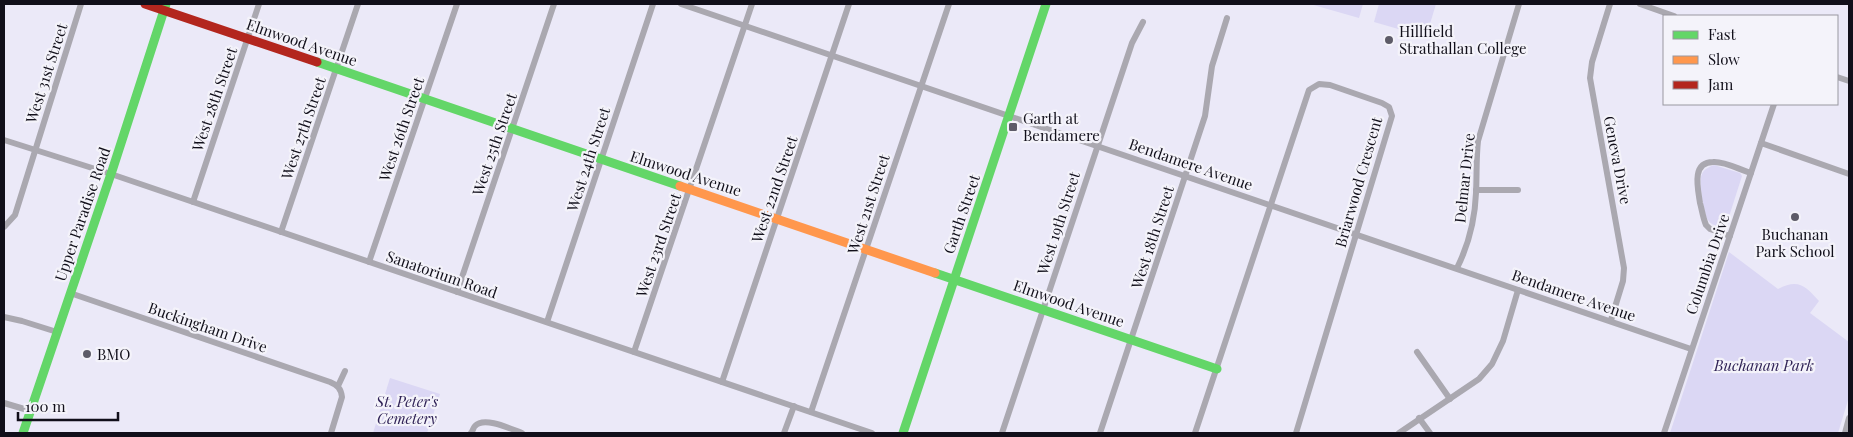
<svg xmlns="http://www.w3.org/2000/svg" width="1853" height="437" viewBox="0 0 1853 437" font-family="'Playfair Display',serif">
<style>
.green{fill:#dbd7f4}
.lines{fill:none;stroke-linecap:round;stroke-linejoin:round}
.street{stroke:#aaa8b0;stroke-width:6}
.fast{stroke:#63d668;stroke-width:9}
.slow{stroke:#ff974d;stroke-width:9}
.jam{stroke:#b3261e;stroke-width:9}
.poi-dot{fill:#5d5b68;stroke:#f4f3fa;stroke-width:2}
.labels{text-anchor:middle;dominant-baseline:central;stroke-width:4.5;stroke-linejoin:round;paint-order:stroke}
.poi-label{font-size:15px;fill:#110f1a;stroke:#f4f3fa;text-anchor:start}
.street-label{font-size:15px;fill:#110f1a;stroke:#f4f3fa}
.park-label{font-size:15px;font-style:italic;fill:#2f2256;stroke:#f4f3fa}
</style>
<rect width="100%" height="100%" fill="#ebe9f8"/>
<g class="green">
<path d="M 1310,4 L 1363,4 L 1359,18 Z"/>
<path d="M 1379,4 L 1436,4 L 1426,37 L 1374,22 Z"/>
<path d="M 1714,165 L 1740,173 L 1742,176 L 1726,226 L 1722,227 C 1717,226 1711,225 1708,220 C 1704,215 1698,180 1702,174 C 1704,169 1709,167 1714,165 Z"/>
<path d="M 1729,252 L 1778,289 C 1798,278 1806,286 1819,301 L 1810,313 L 1849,342 L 1849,397 L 1838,433 L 1670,433 Z"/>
<path d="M 390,378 L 440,394 L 427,433 L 373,433 Z"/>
</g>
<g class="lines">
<g class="street">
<path d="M 681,4 L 1691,349"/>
<path d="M 1610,4 L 1592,62 L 1590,78 L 1624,268 L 1623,281 L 1611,320"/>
<path d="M 1640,4 L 1674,16"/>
<path d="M 1837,77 L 1849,81"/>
<path d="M 4,140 L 111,174 L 872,433"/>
<path d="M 1761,143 L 1849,174"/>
<path d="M 1476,190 L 1518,190"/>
<path d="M 193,202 L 259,4"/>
<path d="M 4,227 L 15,215 L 81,4"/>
<path d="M 281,232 L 358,4"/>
<path d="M 1730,236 L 1710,229 L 1706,225 C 1703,218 1702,210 1700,203 C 1698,189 1691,162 1713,162 C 1725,161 1740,170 1751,173"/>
<path d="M 369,262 L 457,4"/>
<path d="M 1457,268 C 1469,244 1475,219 1476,193 C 1477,175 1476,159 1478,141 L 1519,4"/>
<path d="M 457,292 L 554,4"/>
<path d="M 70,293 L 330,382 C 337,385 341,388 342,397 L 331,433"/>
<path d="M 4,317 L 22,321 L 57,332"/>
<path d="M 547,322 L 653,4"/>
<path d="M 634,352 L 752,4"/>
<path d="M 1417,352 L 1450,399"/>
<path d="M 722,382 L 849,4"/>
<path d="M 338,386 L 345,371"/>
<path d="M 4,403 L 31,411"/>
<path d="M 811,412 L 949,4"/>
<path d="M 1419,418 L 1430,433"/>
<path d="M 471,433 C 472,433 474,426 475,426 C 484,416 511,429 522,433"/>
<path d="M 784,433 L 794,406"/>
<path d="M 1002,433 L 1132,43 L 1143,22"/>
<path d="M 1100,433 L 1205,116 L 1212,66 L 1227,18"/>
<path d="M 1195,433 L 1309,90 L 1319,84 L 1330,85 L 1382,103 L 1389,107 L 1392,116 L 1296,433"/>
<path d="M 1399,433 L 1479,379 L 1492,364 L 1503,341 L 1518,290"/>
<path d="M 1664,433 L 1774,104"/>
<path d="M 1845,433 L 1849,418"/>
</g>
<g class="fast">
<path d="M 317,62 L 680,186"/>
<path d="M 935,273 L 1217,369"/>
<path d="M 23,433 L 113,168 L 166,4"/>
<path d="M 903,433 L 1046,4"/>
</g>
<path class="slow" d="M 680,186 L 935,273"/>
<path class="jam" d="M 145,4 L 317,62"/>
</g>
<g class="poi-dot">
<circle cx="1389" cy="40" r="5"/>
<rect x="1008" y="122" width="10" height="10" rx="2.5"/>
<circle cx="1795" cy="217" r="5"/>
<circle cx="87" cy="354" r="5"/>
</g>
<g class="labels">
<g class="poi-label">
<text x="1399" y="31">Hillfield<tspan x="1399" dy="17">Strathallan College</tspan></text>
<text x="1023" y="118">Garth at<tspan x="1023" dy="17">Bendamere</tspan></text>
<text x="1795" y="234" text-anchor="middle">Buchanan<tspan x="1795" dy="17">Park School</tspan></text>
<text x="97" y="354">BMO</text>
</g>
<g class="street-label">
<text transform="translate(302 42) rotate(19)">Elmwood Avenue</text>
<text transform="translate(46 73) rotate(-72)">West 31st Street</text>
<text transform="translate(214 99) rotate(-71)">West 28th Street</text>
<text transform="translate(303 128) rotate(-71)">West 27th Street</text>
<text transform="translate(401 129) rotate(-71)">West 26th Street</text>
<text transform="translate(494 144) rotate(-71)">West 25th Street</text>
<text transform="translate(588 159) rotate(-72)">West 24th Street</text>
<text transform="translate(1618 160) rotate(79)">Geneva Drive</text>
<text transform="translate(1191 164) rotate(19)">Bendamere Avenue</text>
<text transform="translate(686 173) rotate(18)">Elmwood Avenue</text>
<text transform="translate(1464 178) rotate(-84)">Delmar Drive</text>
<text transform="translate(1358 182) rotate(-74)">Briarwood Crescent</text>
<text transform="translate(774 189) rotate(-71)">West 22nd Street</text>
<text transform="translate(868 204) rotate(-72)">West 21st Street</text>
<text transform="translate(82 214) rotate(-71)">Upper Paradise Road</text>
<text transform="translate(961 214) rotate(-71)">Garth Street</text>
<text transform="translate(1058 223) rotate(-72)">West 19th Street</text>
<text transform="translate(1152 237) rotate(-72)">West 18th Street</text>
<text transform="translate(658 245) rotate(-71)">West 23rd Street</text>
<text transform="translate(1707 264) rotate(-71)">Columbia Drive</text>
<text transform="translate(442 274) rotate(19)">Sanatorium Road</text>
<text transform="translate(1574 295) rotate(19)">Bendamere Avenue</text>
<text transform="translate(1069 303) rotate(19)">Elmwood Avenue</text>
<text transform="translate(208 327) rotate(19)">Buckingham Drive</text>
</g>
<g class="park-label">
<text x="1764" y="365">Buchanan Park</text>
<text x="407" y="401">St. Peter's<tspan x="407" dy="17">Cemetery</tspan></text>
</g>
</g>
<rect width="1853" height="437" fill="none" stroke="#110f1a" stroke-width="10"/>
<rect x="1663" y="15" width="175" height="90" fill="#f4f3fa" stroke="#9998a0"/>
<rect x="1673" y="31" width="25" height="8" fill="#63d668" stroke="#9998a0"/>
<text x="1708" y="40" font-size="15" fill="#110f1a">Fast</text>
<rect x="1673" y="56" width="25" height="8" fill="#ff974d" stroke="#9998a0"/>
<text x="1708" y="65" font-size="15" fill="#110f1a">Slow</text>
<rect x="1673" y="81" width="25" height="8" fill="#b3261e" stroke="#9998a0"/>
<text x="1708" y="90" font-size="15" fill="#110f1a">Jam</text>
<path d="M18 412v8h100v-8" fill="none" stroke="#110f1a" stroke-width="2.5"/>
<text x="25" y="412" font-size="15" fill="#110f1a" stroke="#f4f3fa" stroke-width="4" paint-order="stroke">100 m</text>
</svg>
